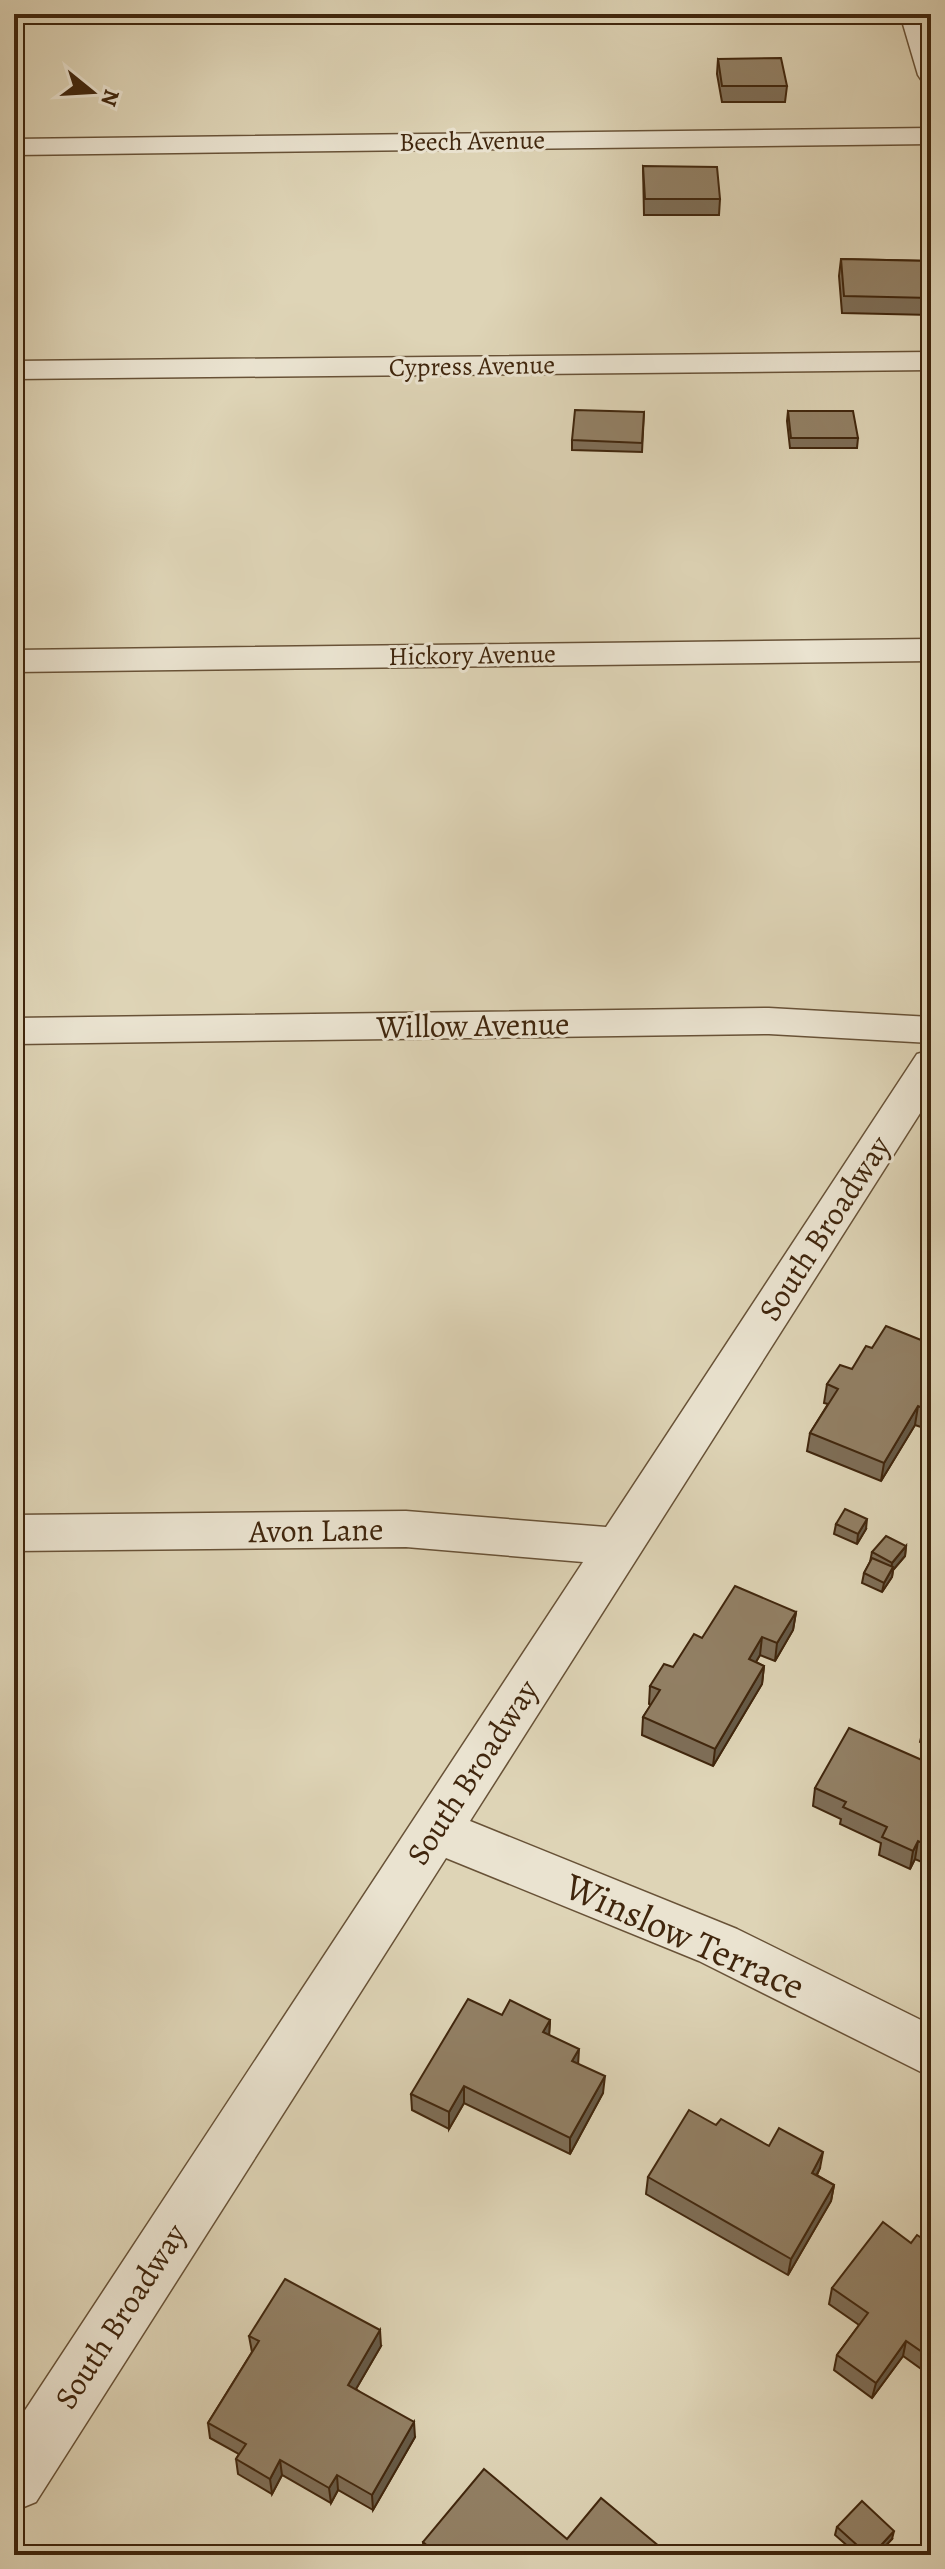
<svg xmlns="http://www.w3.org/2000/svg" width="945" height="2569" viewBox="0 0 945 2569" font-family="Alegreya,serif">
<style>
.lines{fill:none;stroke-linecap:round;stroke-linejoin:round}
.minor-casing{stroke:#685237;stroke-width:3}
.minor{fill:#eae3d0;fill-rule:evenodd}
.wall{fill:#7e6e57;stroke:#40260d;stroke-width:2}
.shaded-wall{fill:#665a47;stroke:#40260d;stroke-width:2}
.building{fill:#928065;stroke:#40260d;stroke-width:2}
.labels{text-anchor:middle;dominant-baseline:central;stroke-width:6;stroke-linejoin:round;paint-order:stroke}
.far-street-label{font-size:26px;fill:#40260d;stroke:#eae3d0}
.street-label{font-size:32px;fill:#40260d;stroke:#eae3d0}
.near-street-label{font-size:38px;fill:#40260d;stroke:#eae3d0}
</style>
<rect width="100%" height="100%" fill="#ded4b6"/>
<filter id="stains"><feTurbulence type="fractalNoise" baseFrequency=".0025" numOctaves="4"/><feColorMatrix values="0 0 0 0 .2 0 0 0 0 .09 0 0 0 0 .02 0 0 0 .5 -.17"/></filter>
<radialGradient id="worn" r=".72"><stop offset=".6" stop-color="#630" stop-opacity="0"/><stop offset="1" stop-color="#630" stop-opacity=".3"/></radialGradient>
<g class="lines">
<g class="minor-casing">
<g id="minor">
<path d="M 900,14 L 926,14 L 931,31 L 931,83 L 922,81 L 918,75 Z"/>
<path d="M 931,128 L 931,144 L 14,155 L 14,139 Z"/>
<path d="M 931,352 L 931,370 L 14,379 L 14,361 Z"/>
<path d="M 931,639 L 931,661 L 14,672 L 14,650 Z"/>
<path d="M 769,1008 L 931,1017 L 931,1043 L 769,1034 L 14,1044 L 14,1018 Z"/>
<path d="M 931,1050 L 931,1096 L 470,1821 L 737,1929 L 931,2025 L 931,2077 L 699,1961 L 446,1858 L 36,2502 L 14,2511 L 14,2427 L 583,1562 L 406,1547 L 14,1551 L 14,1515 L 406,1511 L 606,1527 L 917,1054 Z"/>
</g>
</g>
<use href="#minor" class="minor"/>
</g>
<g class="wall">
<path d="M 718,59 L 787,86 L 785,102 L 722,102 L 717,74 Z"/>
<path d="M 643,166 L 720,199 L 719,215 L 644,215 Z"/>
<path d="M 841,259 L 931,261 L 931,315 L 842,313 L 839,276 Z"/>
<path d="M 788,411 L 858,438 L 857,448 L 790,448 L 787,421 Z"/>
<path d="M 644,412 L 642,452 L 572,450 L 572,440 Z"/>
<path d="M 931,1344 L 931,1417 L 924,1428 L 915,1425 L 881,1481 L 807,1451 L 810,1433 L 828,1404 L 824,1403 L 827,1384 L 852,1369 L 872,1348 Z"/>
<path d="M 836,1524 L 866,1529 L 857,1544 L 834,1534 Z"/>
<path d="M 906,1546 L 905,1556 L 893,1570 L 892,1577 L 882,1592 L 862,1583 L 864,1573 L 870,1562 L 872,1552 Z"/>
<path d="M 796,1612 L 793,1630 L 775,1661 L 760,1655 L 756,1662 L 764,1666 L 762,1684 L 713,1766 L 642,1735 L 643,1717 L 651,1705 L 649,1704 L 650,1686 L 673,1667 L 702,1638 Z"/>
<path d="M 931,1712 L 931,1747 L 920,1742 L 924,1725 Z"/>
<path d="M 931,1764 L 931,1866 L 915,1859 L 910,1869 L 879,1855 L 881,1843 L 840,1824 L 841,1819 L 813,1806 L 815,1788 Z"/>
<path d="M 502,2015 L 550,2020 L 549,2035 L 578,2064 L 603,2093 L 570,2154 L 464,2103 L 449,2129 L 412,2110 L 411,2094 Z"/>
<path d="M 716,2125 L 769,2146 L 820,2168 L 817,2175 L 834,2185 L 831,2201 L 788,2275 L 646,2194 L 648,2177 Z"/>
<path d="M 911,2243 L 931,2244 L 931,2376 L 903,2356 L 872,2398 L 834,2370 L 837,2355 L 859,2325 L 829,2304 L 832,2288 Z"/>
<path d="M 249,2336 L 381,2346 L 356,2389 L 415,2437 L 373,2510 L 338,2490 L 331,2503 L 282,2475 L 272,2494 L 238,2474 L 236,2459 L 239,2454 L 210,2438 L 208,2423 L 252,2352 Z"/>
<path d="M 837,2527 L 892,2539 L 877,2555 L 858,2555 L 835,2535 Z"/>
<path d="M 567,2539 L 659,2555 L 424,2555 L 423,2542 Z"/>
</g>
<g class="shaded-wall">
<path d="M 931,1404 L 931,1417 L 924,1428 L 927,1410 Z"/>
<path d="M 918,1406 L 915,1425 L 881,1481 L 884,1463 Z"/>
<path d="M 867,1519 L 866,1529 L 857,1544 L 858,1534 Z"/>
<path d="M 906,1546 L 905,1556 L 893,1570 L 892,1577 L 882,1592 L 884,1583 L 891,1571 L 892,1563 Z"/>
<path d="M 796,1612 L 793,1630 L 775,1661 L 777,1643 Z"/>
<path d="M 762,1637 L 760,1655 L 747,1677 L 749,1659 Z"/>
<path d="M 764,1666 L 762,1684 L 713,1766 L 715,1749 Z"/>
<path d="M 918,1841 L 915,1859 L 910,1869 L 913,1851 Z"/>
<path d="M 550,2020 L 549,2037 L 543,2032 Z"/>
<path d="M 579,2049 L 578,2066 L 572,2061 Z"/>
<path d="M 605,2076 L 603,2093 L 570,2154 L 570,2138 Z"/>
<path d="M 464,2086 L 464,2103 L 449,2129 L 449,2112 Z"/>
<path d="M 823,2152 L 820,2168 L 809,2189 L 812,2173 Z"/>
<path d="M 834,2185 L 831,2201 L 788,2275 L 791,2259 Z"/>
<path d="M 380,2330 L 381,2346 L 349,2401 L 348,2385 Z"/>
<path d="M 906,2341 L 903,2356 L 872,2398 L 876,2383 Z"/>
<path d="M 414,2422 L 415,2437 L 373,2510 L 372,2495 Z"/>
<path d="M 280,2460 L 282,2475 L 272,2494 L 270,2479 Z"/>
<path d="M 337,2475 L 338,2490 L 331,2503 L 329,2488 Z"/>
<path d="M 894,2531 L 892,2539 L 877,2555 L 872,2555 Z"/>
</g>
<g class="building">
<path d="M 781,58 L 787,86 L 722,86 L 718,59 Z"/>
<path d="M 643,166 L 717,167 L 720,199 L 645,199 Z"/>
<path d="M 841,259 L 931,261 L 931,298 L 844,296 Z"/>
<path d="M 575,410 L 644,412 L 642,443 L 572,440 Z"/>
<path d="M 788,411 L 853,411 L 858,438 L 791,438 Z"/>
<path d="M 886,1326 L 931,1344 L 931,1385 L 927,1392 L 931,1393 L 931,1404 L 927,1410 L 918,1406 L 884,1463 L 810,1433 L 838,1389 L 827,1384 L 840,1365 L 852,1369 L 866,1346 L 872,1348 Z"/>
<path d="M 845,1509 L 867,1519 L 858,1534 L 836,1524 Z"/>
<path d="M 886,1536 L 906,1546 L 892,1563 L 872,1552 Z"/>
<path d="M 872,1558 L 893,1567 L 884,1583 L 864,1573 Z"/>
<path d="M 735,1586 L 796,1612 L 777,1643 L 762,1637 L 749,1659 L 764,1666 L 715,1749 L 643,1717 L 660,1690 L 650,1686 L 664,1664 L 673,1667 L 694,1634 L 702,1638 Z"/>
<path d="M 931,1712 L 931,1728 L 924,1725 Z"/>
<path d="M 849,1728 L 931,1764 L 931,1847 L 918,1841 L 913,1851 L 882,1837 L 887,1827 L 843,1807 L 846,1802 L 815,1788 Z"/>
<path d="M 468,1999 L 502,2015 L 510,2000 L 550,2020 L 543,2032 L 579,2049 L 572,2061 L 605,2076 L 570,2138 L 464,2086 L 449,2112 L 411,2094 Z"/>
<path d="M 689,2110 L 716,2125 L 721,2119 L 769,2146 L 779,2128 L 823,2152 L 812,2173 L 834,2185 L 791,2259 L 648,2177 Z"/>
<path d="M 883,2222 L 911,2243 L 917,2235 L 931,2244 L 931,2358 L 906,2341 L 876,2383 L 837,2355 L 868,2313 L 832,2288 Z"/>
<path d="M 285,2279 L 380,2330 L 348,2385 L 414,2422 L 372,2495 L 337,2475 L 329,2488 L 280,2460 L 270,2479 L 236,2459 L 246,2444 L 208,2423 L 259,2341 L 249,2336 Z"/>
<path d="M 484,2469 L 567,2539 L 601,2498 L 660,2547 L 654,2555 L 438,2555 L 423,2542 Z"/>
<path d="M 862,2501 L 894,2531 L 872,2555 L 868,2555 L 837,2527 Z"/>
</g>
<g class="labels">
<g class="far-street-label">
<text transform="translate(472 141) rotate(-1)">Beech Avenue</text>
<text transform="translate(472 366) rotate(-1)">Cypress Avenue</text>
<text transform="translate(472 655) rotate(-1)">Hickory Avenue</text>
</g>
<g class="street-label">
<text transform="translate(473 1025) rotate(-1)">Willow Avenue</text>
<text transform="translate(824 1228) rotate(-57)">South Broadway</text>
<text transform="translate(316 1530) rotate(-1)">Avon Lane</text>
<text transform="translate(472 1772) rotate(-57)">South Broadway</text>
<text transform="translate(120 2316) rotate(-57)">South Broadway</text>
</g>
<g class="near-street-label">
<text transform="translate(685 1936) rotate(24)">Winslow Terrace</text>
</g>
</g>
<rect width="945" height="2569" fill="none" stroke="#ded4b6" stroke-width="48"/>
<rect x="16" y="16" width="913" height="2537" fill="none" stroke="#40260d" stroke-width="4"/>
<rect x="24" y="24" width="897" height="2521" fill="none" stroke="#40260d" stroke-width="2"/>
<g transform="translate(92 92) rotate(108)" stroke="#eae3d0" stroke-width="6" paint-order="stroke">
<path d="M0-6L14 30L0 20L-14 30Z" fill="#40260d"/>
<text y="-12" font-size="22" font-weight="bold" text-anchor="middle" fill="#40260d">N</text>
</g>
<rect width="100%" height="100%" filter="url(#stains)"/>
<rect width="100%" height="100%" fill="url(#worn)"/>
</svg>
